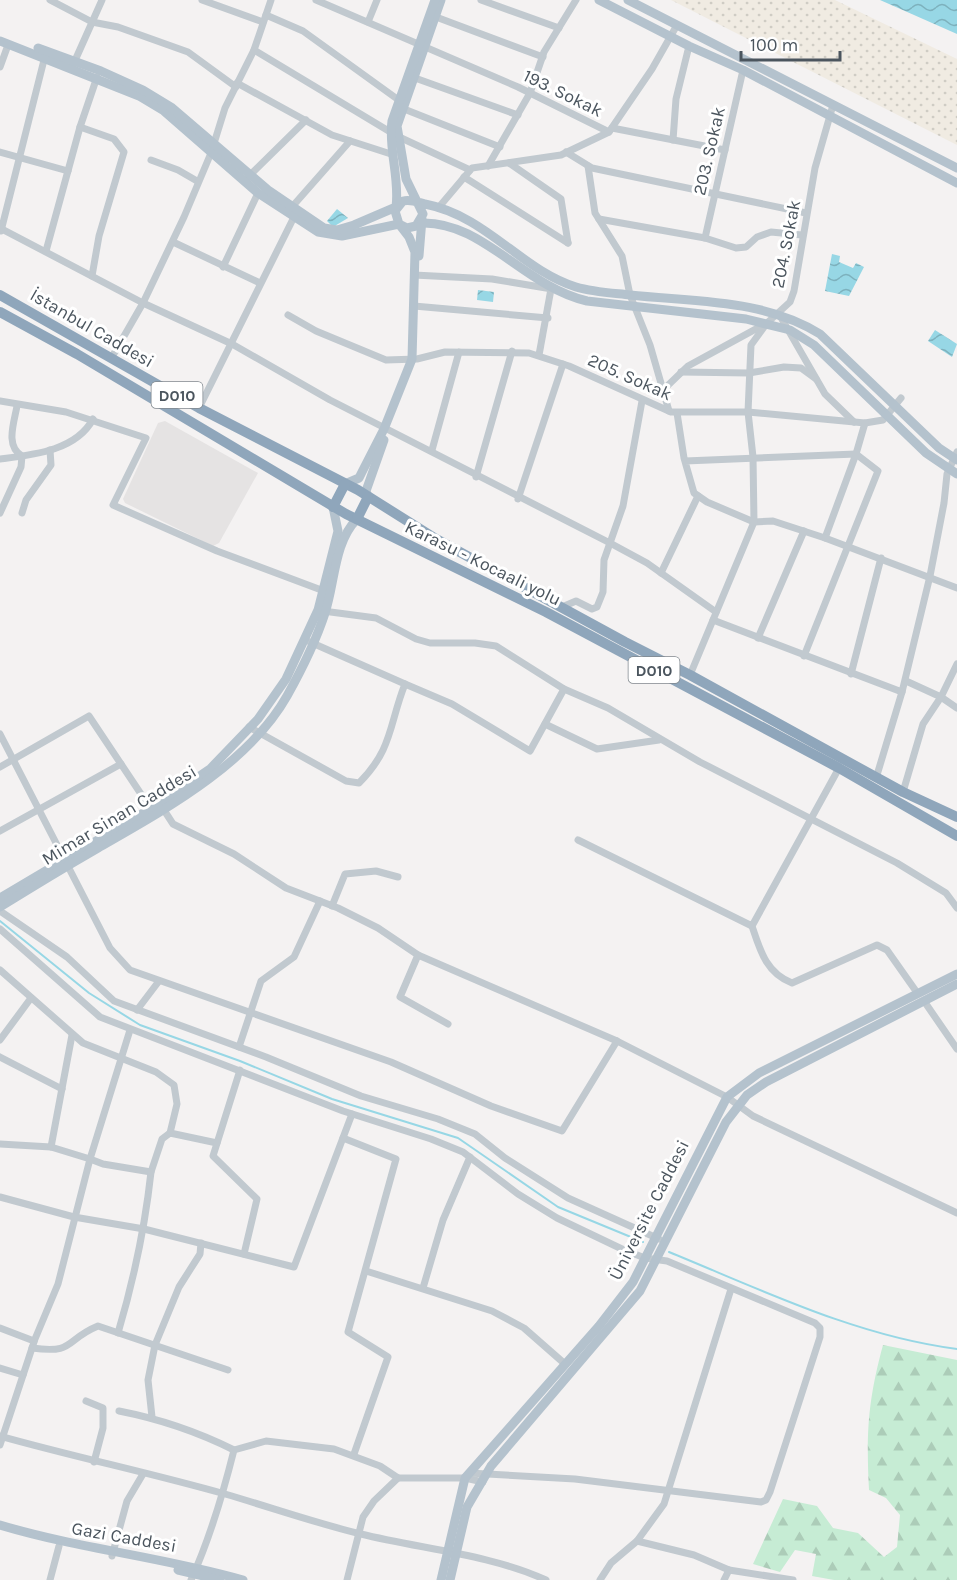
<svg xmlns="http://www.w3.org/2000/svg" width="957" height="1580" viewBox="0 0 957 1580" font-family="Karla,sans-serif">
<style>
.education{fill:#e5e3e3}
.forest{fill:url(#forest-firs)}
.sand{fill:url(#sand-dots)}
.water{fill:url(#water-waves)}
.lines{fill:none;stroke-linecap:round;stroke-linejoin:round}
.stream{stroke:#97d7e5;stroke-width:2}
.minor{stroke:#c1c9cf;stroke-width:7}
.major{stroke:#b4c2cd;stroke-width:9}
.highway{stroke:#8fa6bb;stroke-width:10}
.labels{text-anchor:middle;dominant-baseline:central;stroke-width:6;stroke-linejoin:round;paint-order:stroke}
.shield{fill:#fff;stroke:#81888e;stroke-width:1.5}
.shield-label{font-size:16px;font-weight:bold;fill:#4b555e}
.street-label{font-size:18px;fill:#4b555e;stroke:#fff}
</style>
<defs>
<pattern id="forest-firs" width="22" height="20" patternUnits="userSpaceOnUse" patternTransform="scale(1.5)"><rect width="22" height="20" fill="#c6ecd4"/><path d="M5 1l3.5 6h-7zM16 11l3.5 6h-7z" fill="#acccb8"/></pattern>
<pattern id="sand-dots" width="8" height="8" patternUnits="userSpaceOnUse" patternTransform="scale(1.5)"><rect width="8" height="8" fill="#f0ebe2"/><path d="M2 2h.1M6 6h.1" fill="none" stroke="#cfccc4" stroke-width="1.8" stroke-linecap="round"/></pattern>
<pattern id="water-waves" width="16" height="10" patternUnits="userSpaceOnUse" patternTransform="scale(1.5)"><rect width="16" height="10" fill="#97d7e5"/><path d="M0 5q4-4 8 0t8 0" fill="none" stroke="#7db1bd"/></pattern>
</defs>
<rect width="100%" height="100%" fill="#f4f2f2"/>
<path class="education" d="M 165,421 L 258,473 L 219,543 L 213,546 L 125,503 L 123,499 L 158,423 Z"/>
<path class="forest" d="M 883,1345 L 957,1360 L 957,1580 L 834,1580 L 812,1576 L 816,1554 L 795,1550 L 780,1572 L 753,1564 L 783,1499 L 817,1506 L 833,1528 L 858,1533 L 884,1557 L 897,1547 L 900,1515 L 886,1498 L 869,1490 C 866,1433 868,1400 883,1345 Z"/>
<path class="sand" d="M 671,0 L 835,0 L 957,59 L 957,145 Z"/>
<g class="water">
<path d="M 880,0 L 957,0 L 957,34 Z"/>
<path d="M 337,209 L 348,218 L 333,227 L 327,221 Z"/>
<path d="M 832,254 L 840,256 L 839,262 L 853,268 L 856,263 L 864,267 L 849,296 L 825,291 Z"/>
<path d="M 478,290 L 494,292 L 493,302 L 477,300 Z"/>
<path d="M 935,330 L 957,344 L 952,357 L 928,341 Z"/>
</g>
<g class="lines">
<g class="stream">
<path d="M 0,921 L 89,993 L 140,1025 L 240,1061 L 332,1099 L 458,1138 L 558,1207 L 643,1242"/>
<path d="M 669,1252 C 762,1290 856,1336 957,1349"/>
</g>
<g class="minor">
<path d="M 50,0 L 92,22 L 118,27 L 188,52 L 236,87"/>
<path d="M 202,0 L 263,22"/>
<path d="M 316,0 L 518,87 L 609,132 L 652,69 L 677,25"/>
<path d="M 481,0 L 559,28"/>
<path d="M 266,15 L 303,31 L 400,101"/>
<path d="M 436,17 L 543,57"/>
<path d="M 368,22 L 377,0"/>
<path d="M 254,50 L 397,136 L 470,170"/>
<path d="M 73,65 L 102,0"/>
<path d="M 0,67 L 8,45"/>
<path d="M 415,78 L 518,115"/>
<path d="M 237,83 L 332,135 L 394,155"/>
<path d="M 404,109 L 500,147"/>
<path d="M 80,127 L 114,139 L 124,152 L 99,236 L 92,276"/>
<path d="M 612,128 L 725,150"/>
<path d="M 673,140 L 676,99 L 689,46"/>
<path d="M 0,152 L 68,171"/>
<path d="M 566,152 L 592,168 L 806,213"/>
<path d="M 151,160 L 178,170 L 197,181"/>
<path d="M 509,163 L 561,199 L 568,243"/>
<path d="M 488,166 L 530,93 L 544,52 L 576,0"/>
<path d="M 588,166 L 595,213 L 622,256 L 630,295 L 650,345 L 669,411"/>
<path d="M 248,177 L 306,120"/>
<path d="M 464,177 L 568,243"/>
<path d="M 439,207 L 472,168 L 561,155 L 609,132"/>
<path d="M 291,208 L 350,141"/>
<path d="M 599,219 L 705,238 L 736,248 L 746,247 L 757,237 L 771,232 L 802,235"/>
<path d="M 0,228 L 143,303 L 232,344 L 330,400 L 610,543 L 647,563 L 716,612"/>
<path d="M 1,231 L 45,56"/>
<path d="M 705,238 L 743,70"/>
<path d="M 173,242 L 260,283"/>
<path d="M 46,251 L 80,127 L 97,77"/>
<path d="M 223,267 L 258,193"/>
<path d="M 414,275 L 492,279 L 552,289"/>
<path d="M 414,306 L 548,318"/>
<path d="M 779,314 L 825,394 L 854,422"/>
<path d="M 288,315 L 316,331 L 386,360 L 417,359 L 445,352 L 529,353 L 569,366 L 671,412 L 748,412 L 865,423 L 883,420 L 901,398"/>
<path d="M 539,355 L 551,289"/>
<path d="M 112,357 L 143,303 L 184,217 L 211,153 L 225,108 L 254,50 L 271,0"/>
<path d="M 681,372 L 749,373 L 784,367 L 801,368 L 816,379"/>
<path d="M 663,390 L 688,366 L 763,325"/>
<path d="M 0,401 L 66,412 L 146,438 L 113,505 L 217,551 L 324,591"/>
<path d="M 199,408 L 294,217"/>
<path d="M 677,413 L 684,458 L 694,493 L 707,502 L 754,522 L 773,521 L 825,538 L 856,454 L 685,461"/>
<path d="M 432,450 L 459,352"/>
<path d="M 0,459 C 32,455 76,451 93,419"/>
<path d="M 476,477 L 512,351"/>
<path d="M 518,499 L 563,364"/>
<path d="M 0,513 L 21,467 L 22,456 C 5,446 14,423 17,406"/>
<path d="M 22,513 L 26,500 L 51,465 L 50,450"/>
<path d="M 825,538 L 957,588"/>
<path d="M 661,573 L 698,496"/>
<path d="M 562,607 L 576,601 L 592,609 L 597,607 L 603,592 L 604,560 L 623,506 L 642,401"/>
<path d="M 323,611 L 376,618 L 416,639 L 430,643 L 475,643 L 496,646 L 564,689 L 608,708 L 700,762 L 897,863 L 946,893 L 957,908"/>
<path d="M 713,620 L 902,692 L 930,576 L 944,503 L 947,474 L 957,452"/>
<path d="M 758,638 L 804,531"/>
<path d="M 804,656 L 878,471 L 856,454 L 865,423"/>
<path d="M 957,664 L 941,697 L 957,708"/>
<path d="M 851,674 L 881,558"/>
<path d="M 690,675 L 754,522 L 753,457 L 748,412 L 751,345 L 767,323 L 790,302 L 794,291 L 815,168 L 833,105"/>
<path d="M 405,684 L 452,704 L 530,751 L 564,689"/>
<path d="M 545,724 L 597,749 L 659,740"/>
<path d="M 249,727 L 346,781 L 359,783 C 393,749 389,724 405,684 L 310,642"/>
<path d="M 0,734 L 110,948 L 130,970 L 391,1062 L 491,1106 L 562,1131 L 617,1041"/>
<path d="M 0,767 L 89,716 L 151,809"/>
<path d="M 877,775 L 902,692"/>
<path d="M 903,792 L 923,724 L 941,697 L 906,681"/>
<path d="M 162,807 L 173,824 L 234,854 L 286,888 L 338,908 L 378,928 L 418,955 L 617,1041 L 727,1097 L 753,1116 L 957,1213"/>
<path d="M 0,831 L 121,764"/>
<path d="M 578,840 L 752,926 L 839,768"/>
<path d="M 332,906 L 345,874 L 376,871 L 398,877"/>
<path d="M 0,911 L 67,957 L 114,1001 L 266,1057 L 361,1096 L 438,1119 L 475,1134 L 505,1158 L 568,1198 L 659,1239"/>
<path d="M 752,926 C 760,950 766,973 792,983 L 877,945 L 887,950 L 918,994"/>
<path d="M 0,929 L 100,1017 L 343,1111 L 431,1139 L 463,1152 L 518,1194 L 557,1218 L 624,1250 L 645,1258 L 667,1261 L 815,1323 L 820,1328 L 820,1337 L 770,1492 L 766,1500 L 761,1502 L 575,1479 L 469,1473"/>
<path d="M 418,955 L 400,997 L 448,1024"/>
<path d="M 0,970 L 83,1043 L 156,1072 L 174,1085 L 177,1104 L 170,1133"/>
<path d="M 924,1001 L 957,1049"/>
<path d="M 137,1010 L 159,981"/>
<path d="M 130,1030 L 90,1159 L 103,1164 L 151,1172 L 162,1139 L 170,1133 L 217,1143"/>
<path d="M 0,1040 L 31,998"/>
<path d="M 239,1047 L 261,981 L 294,957 L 320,901"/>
<path d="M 0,1057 L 62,1089"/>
<path d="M 240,1070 L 213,1156 L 257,1199 L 244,1254"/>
<path d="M 343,1138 L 396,1159 L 348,1332 L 388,1357 L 354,1454"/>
<path d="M 0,1144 L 51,1147 L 90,1159 L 58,1284 L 35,1339 L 0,1445"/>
<path d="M 51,1147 L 72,1035"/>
<path d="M 0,1197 L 74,1217 L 144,1229 L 294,1267 L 352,1114"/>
<path d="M 366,1271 L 492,1311 L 524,1328 L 565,1364"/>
<path d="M 423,1288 L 443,1220 L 470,1157"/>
<path d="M 0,1328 L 34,1341"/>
<path d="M 118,1333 C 134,1279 145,1227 151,1172"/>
<path d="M 32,1348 C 76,1354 64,1340 98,1326 L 228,1370"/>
<path d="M 0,1368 L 23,1375"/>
<path d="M 86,1401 L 103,1408 L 103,1428 L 94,1462"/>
<path d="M 119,1411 C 160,1419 196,1431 234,1450"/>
<path d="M 152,1417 L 148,1380 L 155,1345 L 179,1287 L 200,1254 L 201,1243"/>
<path d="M 0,1436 C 75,1457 151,1473 225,1494 C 270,1507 315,1523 361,1534 C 421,1549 489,1554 546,1580"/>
<path d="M 637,1541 L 694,1555 L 729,1570 L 793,1580"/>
<path d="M 112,1556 L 127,1501 L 143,1474"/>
<path d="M 50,1580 L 59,1546"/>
<path d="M 191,1580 C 210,1538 223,1494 234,1450 L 266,1441 L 334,1449 L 380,1466 L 398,1478 L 465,1478 L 483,1482"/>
<path d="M 347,1580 L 363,1517 L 374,1501 L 398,1478"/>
<path d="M 600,1580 L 611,1563 L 637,1541 L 664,1504 L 731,1289"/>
<path d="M 724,1580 L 729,1570"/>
</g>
<g class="major">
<path d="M 441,0 L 397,126 L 406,179 L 423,214 L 416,226 L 407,228 L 399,224 L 395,211 L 403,201 C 411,199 417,202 425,204 C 487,216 521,270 576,287 C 593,292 612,293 630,295 C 694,302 765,299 820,334 L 939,448 L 957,460"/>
<path d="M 599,0 L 689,46 L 743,70 L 957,183"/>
<path d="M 628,0 L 957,168"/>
<path d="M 0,41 L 139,96 L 164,111 L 258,193 L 318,232 L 342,236 L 399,224 L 409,237 L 415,252 L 412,359 L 384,429 L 363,470 L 359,478 L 345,484"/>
<path d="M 38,48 L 101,71 L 143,90 L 171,107 L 268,190 L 324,228 L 337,230 L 354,225 L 396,207 C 400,178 388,149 392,121 L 435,0"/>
<path d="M 420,223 C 482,220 523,286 587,301 L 746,319 L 790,330 L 814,345 L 926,453 L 957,474"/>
<path d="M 419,256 L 422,219"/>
<path d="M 368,497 L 366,491 L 384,440"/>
<path d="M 0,898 L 160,803 L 210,769 L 258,719 L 286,679 L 318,610 L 338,531 L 333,507"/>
<path d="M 0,907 C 32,887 65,867 98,848 C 164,810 248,765 287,696 C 302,669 316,641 325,613 C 335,583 334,542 357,519"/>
<path d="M 0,1525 C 80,1549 163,1557 243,1580"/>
<path d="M 178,1570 L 220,1580"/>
<path d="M 441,1580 L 465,1478 L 599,1326 L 633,1282 L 727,1097 L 759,1073 L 957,974"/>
<path d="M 450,1580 L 467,1507 L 491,1466 L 640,1291 L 726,1122 L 747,1095 L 766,1082 L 957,984"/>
</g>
<g class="highway">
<path d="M 0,295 L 199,408 L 358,490 L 436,539 L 625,642 L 690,675 L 903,792 L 957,817"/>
<path d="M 0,312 L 77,354 L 346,514 L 546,612 L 839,768 L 957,836"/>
<path d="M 333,507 L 345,484"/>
<path d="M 357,519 L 368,497"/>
</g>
</g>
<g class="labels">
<g class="shield">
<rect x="151.5" y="382" width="51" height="26" rx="4.5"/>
<rect x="628.5" y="657" width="51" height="26" rx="4.5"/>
</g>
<g class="shield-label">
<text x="177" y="395">D010</text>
<text x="654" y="670">D010</text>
</g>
<g class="street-label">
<text transform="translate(563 93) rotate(26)">193. Sokak</text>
<text transform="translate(709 151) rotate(-77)">203. Sokak</text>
<text transform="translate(786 244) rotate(-79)">204. Sokak</text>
<text transform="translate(92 328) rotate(30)">İstanbul Caddesi</text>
<text transform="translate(630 377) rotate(24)">205. Sokak</text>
<text transform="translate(483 563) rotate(26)">Karasu - Kocaali yolu</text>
<text transform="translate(119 815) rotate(-31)">Mimar Sinan Caddesi</text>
<text transform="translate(649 1210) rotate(-63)">Üniversite Caddesi</text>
<text transform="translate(124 1537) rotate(10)">Gazi Caddesi</text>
</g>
</g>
<path d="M741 51v9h99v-9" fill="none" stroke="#4b555e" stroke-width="3"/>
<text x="750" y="51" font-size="18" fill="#4b555e" stroke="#ffffff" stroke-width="4.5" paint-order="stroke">100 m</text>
</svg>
